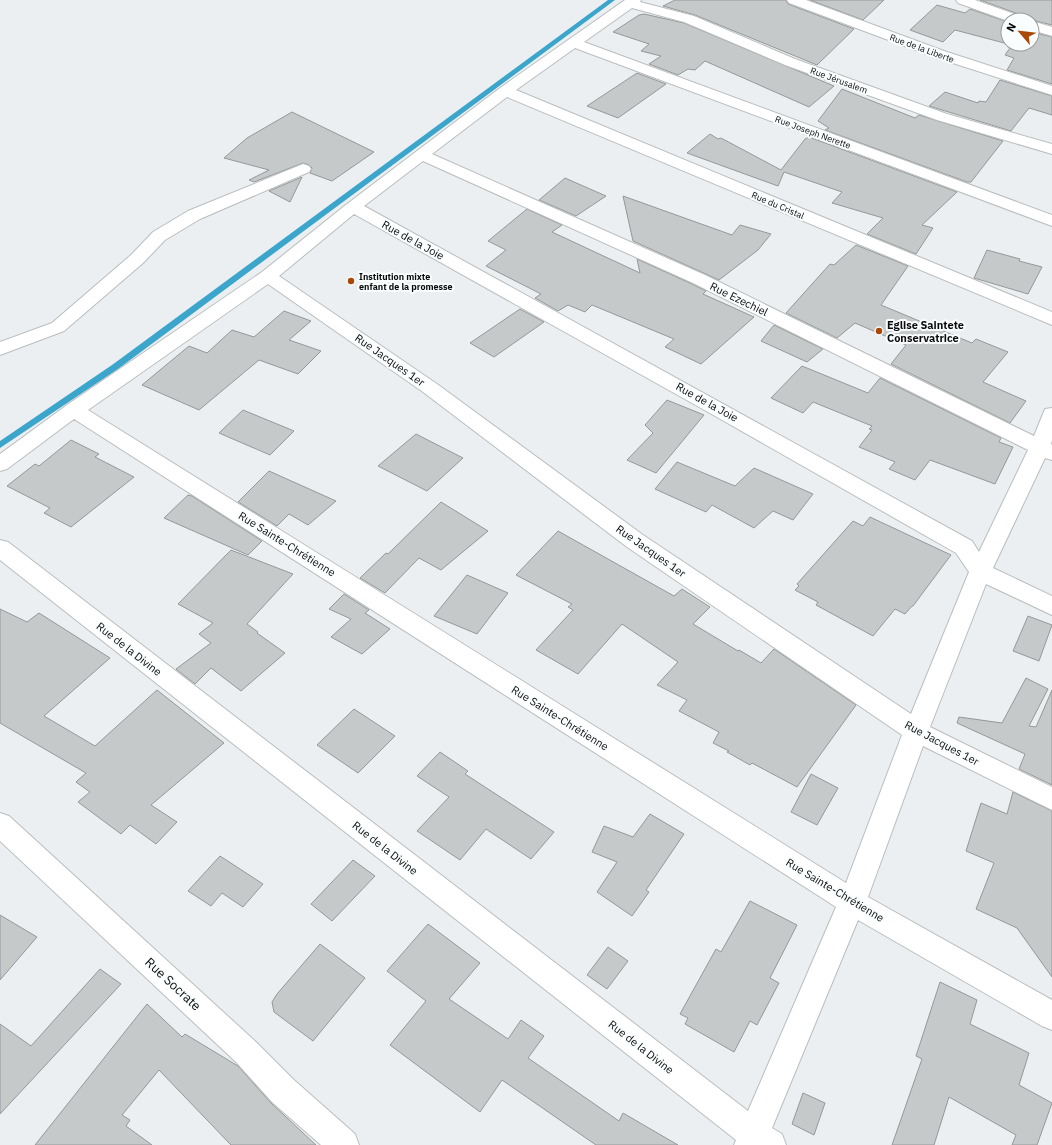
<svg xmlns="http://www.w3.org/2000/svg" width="1052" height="1145" viewBox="0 0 1052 1145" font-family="'IBM Plex Sans',sans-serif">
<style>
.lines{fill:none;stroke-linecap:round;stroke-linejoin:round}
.stream{fill:#3ba5cb;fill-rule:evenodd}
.building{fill:#c5c9ca;stroke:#949899}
.minor-casing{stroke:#b9bdbe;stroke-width:2}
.minor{fill:#fff;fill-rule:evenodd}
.poi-dot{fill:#aa4808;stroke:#f9fdfe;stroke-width:1.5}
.labels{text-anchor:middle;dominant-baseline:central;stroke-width:4;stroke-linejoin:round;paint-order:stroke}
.far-street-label{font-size:9px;fill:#0b0c0d;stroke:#f9fdfe}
.far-poi-label{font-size:9px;font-weight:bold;fill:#0b0c0d;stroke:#f9fdfe;text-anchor:start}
.street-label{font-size:11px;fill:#0b0c0d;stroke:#f9fdfe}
.poi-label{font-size:11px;font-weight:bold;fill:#0b0c0d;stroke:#f9fdfe;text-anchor:start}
.near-street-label{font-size:13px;fill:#0b0c0d;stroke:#f9fdfe}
</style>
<rect width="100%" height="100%" fill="#eceff1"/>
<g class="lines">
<path class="stream" d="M 608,0 L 615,0 L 118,369 L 0,448 L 0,441 L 112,365 Z"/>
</g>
<g class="building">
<path d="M 675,0 L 786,0 L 788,4 L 854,29 L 817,65 L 695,15 L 663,6 Z"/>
<path d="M 810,0 L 884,0 L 863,20 Z"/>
<path d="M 980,0 L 1052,0 L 1052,25 L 1032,20 L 1026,20 L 1024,16 Z"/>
<path d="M 937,5 L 965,13 L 970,9 L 1008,22 L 1008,44 L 955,30 L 943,42 L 910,30 Z"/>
<path d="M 644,14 L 684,23 L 834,86 L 809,107 L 705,61 L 695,70 L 688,69 L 678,75 L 649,64 L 661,56 L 641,51 L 649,44 L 613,32 L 639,15 Z"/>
<path d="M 1032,32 L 1052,37 L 1052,84 L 1007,70 L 1014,58 L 1005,55 L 1012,45 L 1010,44 L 1032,44 Z"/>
<path d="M 637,73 L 666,84 L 618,118 L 587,106 Z"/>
<path d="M 1000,80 L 1052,96 L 1052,115 L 1029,108 L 1011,131 L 929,106 L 945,92 L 978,103 L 979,101 L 986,102 Z"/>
<path d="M 842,89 L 915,118 L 919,115 L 1003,141 L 971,182 L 967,182 L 825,130 L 829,128 L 818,121 Z"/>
<path d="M 292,112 L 374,152 L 332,181 L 310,173 L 312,168 L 309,165 L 303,163 L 254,182 L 249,180 L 269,170 L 224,158 L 247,138 Z"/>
<path d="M 710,134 L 718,139 L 721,138 L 781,170 L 805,139 L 809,137 L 957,192 L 922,225 L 933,228 L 916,254 L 867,234 L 883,218 L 832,203 L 842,192 L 784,172 L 778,186 L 687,153 Z"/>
<path d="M 302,177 L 290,202 L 269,191 Z"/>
<path d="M 565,178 L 606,196 L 576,216 L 539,200 Z"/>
<path d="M 623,196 L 732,235 L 740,225 L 771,234 L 758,250 L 719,280 L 633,241 Z"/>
<path d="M 527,209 L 562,225 L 552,232 L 640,273 L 637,259 L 692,284 L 706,291 L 703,294 L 754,317 L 701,364 L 665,347 L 674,339 L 592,305 L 585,312 L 568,305 L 558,311 L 535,298 L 541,294 L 486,266 L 506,250 L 488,241 Z"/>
<path d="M 856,245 L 908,266 L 881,305 L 972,343 L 976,339 L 1008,352 L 983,382 L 1026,401 L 1010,423 L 891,364 L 906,345 L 855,323 L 837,338 L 786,313 L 830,264 L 834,265 Z"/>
<path d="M 987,250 L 1020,259 L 1019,261 L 1042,267 L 1028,294 L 974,278 Z"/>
<path d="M 520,309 L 544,322 L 494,357 L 470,343 Z"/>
<path d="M 284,311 L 311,321 L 289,340 L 321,351 L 298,374 L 259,360 L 199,410 L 142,385 L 189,346 L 207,353 L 232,330 L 254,337 Z"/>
<path d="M 774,325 L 823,349 L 807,362 L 761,341 Z"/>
<path d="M 802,366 L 868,393 L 880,378 L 1001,438 L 999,442 L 1013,447 L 995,484 L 930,460 L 915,480 L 889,469 L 895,462 L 859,447 L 872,430 L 869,429 L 872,426 L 813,402 L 803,413 L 771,398 Z"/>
<path d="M 667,400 L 704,415 L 656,473 L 627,460 L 653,433 L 645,425 Z"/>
<path d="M 243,410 L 294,431 L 270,455 L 219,433 Z"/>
<path d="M 416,434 L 463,458 L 427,491 L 378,466 Z"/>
<path d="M 71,440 L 99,454 L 95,457 L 134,477 L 71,527 L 44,513 L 50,508 L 7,486 L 35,464 L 39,466 Z"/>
<path d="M 677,462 L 735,486 L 754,468 L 813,494 L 793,520 L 773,511 L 754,528 L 712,505 L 706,512 L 655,489 Z"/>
<path d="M 269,471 L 336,501 L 308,525 L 289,514 L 277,526 L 238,502 Z"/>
<path d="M 188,495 L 192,496 L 262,541 L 248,555 L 164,518 Z"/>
<path d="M 441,502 L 488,531 L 441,570 L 419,558 L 385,593 L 360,578 L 386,553 L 388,554 Z"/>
<path d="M 870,517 L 951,555 L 913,606 L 912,606 L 905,614 L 895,609 L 873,636 L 816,605 L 818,602 L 795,590 L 799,586 L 797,584 L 853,521 L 863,526 Z"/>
<path d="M 558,531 L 674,596 L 682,589 L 710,607 L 693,624 L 738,651 L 739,650 L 761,663 L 774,649 L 856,705 L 797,787 L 752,763 L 750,765 L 727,752 L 729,751 L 713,743 L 719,732 L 679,711 L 687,700 L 657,685 L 678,662 L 622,624 L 578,674 L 536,650 L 573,610 L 568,607 L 572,604 L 516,575 Z"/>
<path d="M 231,550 L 293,574 L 247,624 L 258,632 L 257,633 L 285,653 L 241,691 L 211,668 L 195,684 L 176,669 L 211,643 L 199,634 L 213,623 L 178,604 Z"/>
<path d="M 467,575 L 508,593 L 477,634 L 434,616 Z"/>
<path d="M 344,594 L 369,610 L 365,613 L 390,629 L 362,654 L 331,637 L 351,619 L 329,609 Z"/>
<path d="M 0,609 L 27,622 L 39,613 L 110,658 L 44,716 L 95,746 L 157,690 L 224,743 L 151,805 L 177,822 L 156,844 L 130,825 L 121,834 L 78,802 L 90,792 L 76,782 L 86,773 L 0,723 Z"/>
<path d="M 1028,616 L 1052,625 L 1039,661 L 1013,651 Z"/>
<path d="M 1026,678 L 1048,689 L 1029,726 L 1036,727 L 1052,690 L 1052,785 L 1019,769 L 1025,754 L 957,723 L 959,717 L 1002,723 Z"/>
<path d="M 354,709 L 395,736 L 358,773 L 317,745 Z"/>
<path d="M 440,752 L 468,771 L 465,774 L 554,832 L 531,859 L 486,829 L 460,860 L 417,831 L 449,797 L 417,776 Z"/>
<path d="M 811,774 L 838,788 L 817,825 L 791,812 Z"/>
<path d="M 1013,792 L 1052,811 L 1052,977 L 1017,928 L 976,909 L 994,863 L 966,851 L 981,803 L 1007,814 Z"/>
<path d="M 650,814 L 684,834 L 646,890 L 649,892 L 632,916 L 597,892 L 617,862 L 592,852 L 604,826 L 633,837 Z"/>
<path d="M 220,856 L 263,884 L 243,907 L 222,893 L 211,906 L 188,891 Z"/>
<path d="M 353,860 L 375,876 L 332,921 L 311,904 Z"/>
<path d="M 750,901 L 797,925 L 770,978 L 779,983 L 757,1025 L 750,1021 L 734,1052 L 685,1024 L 688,1018 L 680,1014 L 716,949 L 721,952 Z"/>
<path d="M 0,915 L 37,937 L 0,980 Z"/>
<path d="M 428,924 L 480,963 L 449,999 L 508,1039 L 521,1020 L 544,1036 L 528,1058 L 619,1121 L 623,1113 L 678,1145 L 596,1145 L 502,1080 L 480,1112 L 390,1045 L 426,1001 L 387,971 Z"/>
<path d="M 320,944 L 365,978 L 313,1041 L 274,1012 L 272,1002 L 277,994 Z"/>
<path d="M 608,947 L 628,961 L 607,989 L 587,975 Z"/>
<path d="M 100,969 L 121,984 L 0,1114 L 0,1024 L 31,1046 Z"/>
<path d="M 940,982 L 977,1000 L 970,1024 L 1029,1053 L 1019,1085 L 1052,1103 L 1037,1145 L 1012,1145 L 1016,1135 L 949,1097 L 934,1145 L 892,1145 L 922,1059 L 916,1056 Z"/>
<path d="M 147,1004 L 182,1037 L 185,1034 L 238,1066 L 271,1103 L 316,1145 L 231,1145 L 159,1070 L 122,1115 L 130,1120 L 126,1126 L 152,1145 L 35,1145 Z"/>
<path d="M 803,1093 L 825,1103 L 814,1135 L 792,1124 Z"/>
</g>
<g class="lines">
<g class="minor-casing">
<g id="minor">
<path d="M 625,0 L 641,0 L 640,2 L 694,16 L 795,59 L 947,114 L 1052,144 L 1052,154 L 937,120 L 785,65 L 684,22 L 632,8 L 584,42 L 1052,215 L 1052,226 L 575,48 L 516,90 L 1052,312 L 1052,325 L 507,97 L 432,154 L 705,275 L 1034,436 L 1045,409 L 1052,408 L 1052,440 L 1051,444 L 1052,445 L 1052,460 L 1045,458 L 993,568 L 1052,596 L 1052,615 L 986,584 L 930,727 L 1052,787 L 1052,810 L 923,746 L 868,897 L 1052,1000 L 1052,1030 L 1042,1026 L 858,920 L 772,1128 L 782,1134 L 786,1145 L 734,1145 L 736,1140 L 0,560 L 0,540 L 8,542 L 748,1111 L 836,907 L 74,419 L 7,469 L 0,471 L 0,454 L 67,405 L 262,272 L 347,204 L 500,88 ZM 423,161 L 693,283 L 1028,450 L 979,552 L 972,541 L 364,206 ZM 354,214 L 708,412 L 956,553 L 969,572 L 911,714 L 643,535 L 437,384 L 279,276 ZM 268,284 L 423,392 L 627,547 L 902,735 L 846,883 L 88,410 Z"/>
<path d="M 787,0 L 806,0 L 944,51 L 1052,86 L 1052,95 L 934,57 L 789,3 Z"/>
<path d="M 956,0 L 975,0 L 1023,17 L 1025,20 L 1008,21 L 958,3 Z"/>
<path d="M 1032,21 L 1052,27 L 1052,36 L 1032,30 Z"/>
<path d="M 303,164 L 309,166 L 311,169 L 309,172 L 200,219 L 165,240 L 143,263 L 64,331 L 0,355 L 0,342 L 52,323 L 131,255 L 153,232 L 188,211 Z"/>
<path d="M 0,813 L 9,816 L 256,1042 L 294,1080 L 355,1134 L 359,1145 L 321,1145 L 272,1102 L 236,1062 L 0,841 Z"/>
</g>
</g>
<use href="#minor" class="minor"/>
</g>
<g class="poi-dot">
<circle cx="351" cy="281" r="4"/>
<circle cx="879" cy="331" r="4"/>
</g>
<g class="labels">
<g class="far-street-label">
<text transform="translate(922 48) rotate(20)">Rue de la Liberte</text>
<text transform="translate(839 80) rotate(20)">Rue Jérusalem</text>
<text transform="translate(813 132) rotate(20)">Rue Joseph Nerette</text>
<text transform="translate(778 205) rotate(23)">Rue du Cristal</text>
</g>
<g class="far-poi-label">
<text x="359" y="276">Institution mixte<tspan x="359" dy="10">enfant de la promesse</tspan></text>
</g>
<g class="street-label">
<text transform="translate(413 240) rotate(29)">Rue de la Joie</text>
<text transform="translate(739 299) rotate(26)">Rue Ezechiel</text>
<text transform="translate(390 360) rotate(35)">Rue Jacques 1er</text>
<text transform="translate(707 402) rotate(29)">Rue de la Joie</text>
<text transform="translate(287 544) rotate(32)">Rue Sainte-Chrétienne</text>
<text transform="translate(651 551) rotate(35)">Rue Jacques 1er</text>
<text transform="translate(129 649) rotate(38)">Rue de la Divine</text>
<text transform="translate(560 718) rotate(32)">Rue Sainte-Chrétienne</text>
<text transform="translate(942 743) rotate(28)">Rue Jacques 1er</text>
<text transform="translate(385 848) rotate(38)">Rue de la Divine</text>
<text transform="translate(835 890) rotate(31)">Rue Sainte-Chrétienne</text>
<text transform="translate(641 1047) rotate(38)">Rue de la Divine</text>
</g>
<g class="poi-label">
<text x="887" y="325">Eglise Saintete<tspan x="887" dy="13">Conservatrice</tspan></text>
</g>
<g class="near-street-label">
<text transform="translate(173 984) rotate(43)">Rue Socrate</text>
</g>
</g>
<g transform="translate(1020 32) rotate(298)"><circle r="19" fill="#f9fdfe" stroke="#9a9d9e"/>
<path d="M0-3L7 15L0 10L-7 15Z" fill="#aa4808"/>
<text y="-6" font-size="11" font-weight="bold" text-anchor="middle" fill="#0b0c0d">N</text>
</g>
</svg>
